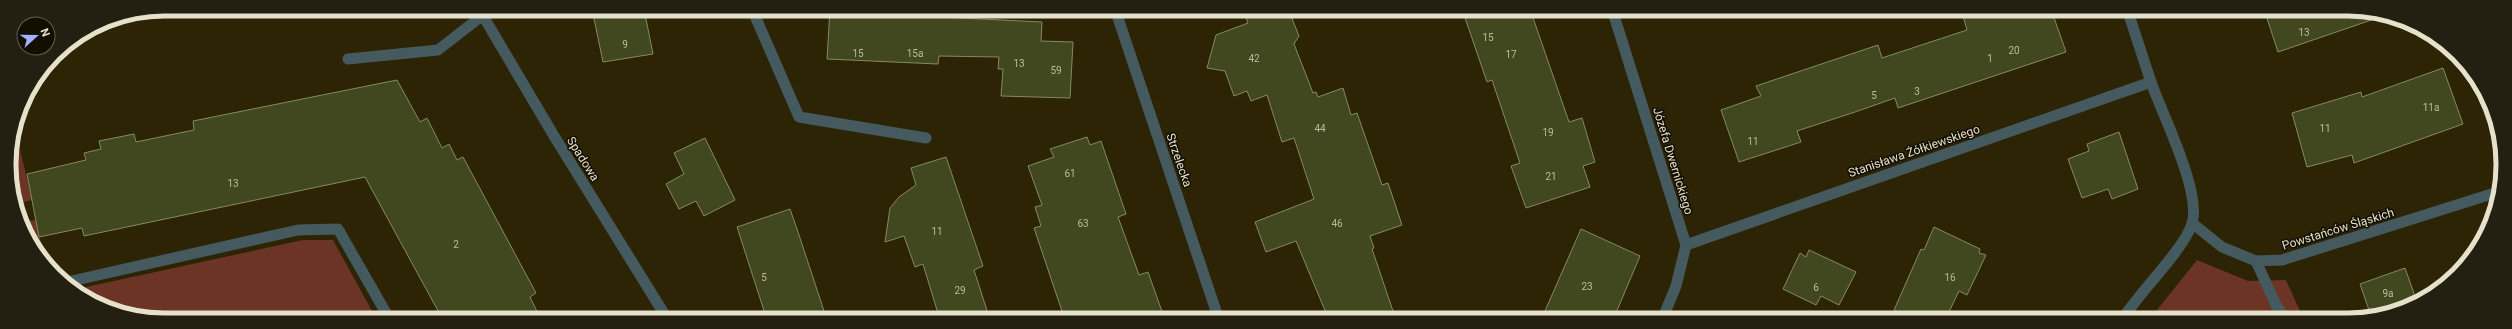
<svg xmlns="http://www.w3.org/2000/svg" width="2512" height="329" viewBox="0 0 2512 329" font-family="Roboto,sans-serif">
<style>
.green{fill:#6c3425}
.building{fill:#41471e;stroke:#848b60}
.lines{fill:none;stroke-linecap:round;stroke-linejoin:round}
.service{stroke:#445a5f;stroke-width:11}
.minor{stroke:#445a5f;stroke-width:11}
.labels{text-anchor:middle;dominant-baseline:central;stroke-width:3;stroke-linejoin:round;paint-order:stroke}
.number-label{font-size:10px;fill:#bdba9f}
.street-label{font-size:12px;fill:#e6e1ca;stroke:#120e01}
.rim{fill:none;stroke:#e6e1ca;stroke-width:5}
</style>
<rect width="100%" height="100%" fill="#2c2404"/>
<g class="green">
<path d="M 15,128 L 32,200 L 24,202 L 27,221 L 36,220 L 45,263 L 17,215 L 9,155 Z"/>
<path d="M 303,240 L 333,240 L 377,320 L 154,320 L 96,304 L 77,289 Z"/>
<path d="M 2197,260 L 2248,281 L 2286,280 L 2304,320 L 2149,320 Z"/>
</g>
<g class="building">
<path d="M 592,9 L 644,9 L 653,54 L 603,62 Z"/>
<path d="M 830,9 L 941,9 L 940,17 L 1042,22 L 1041,41 L 1073,42 L 1070,98 L 1001,96 L 1003,69 L 998,69 L 999,57 L 939,56 L 938,64 L 827,59 Z"/>
<path d="M 1243,9 L 1281,9 L 1283,13 L 1291,16 L 1299,36 L 1294,44 L 1313,93 L 1316,92 L 1318,97 L 1343,88 L 1351,115 L 1357,113 L 1382,185 L 1388,183 L 1402,225 L 1370,236 L 1374,248 L 1372,249 L 1396,320 L 1329,320 L 1296,241 L 1266,252 L 1255,222 L 1314,199 L 1294,138 L 1282,142 L 1267,95 L 1251,101 L 1247,91 L 1234,96 L 1225,71 L 1207,68 L 1216,35 L 1248,23 Z"/>
<path d="M 1462,9 L 1530,9 L 1569,122 L 1582,118 L 1595,162 L 1583,166 L 1590,187 L 1526,208 L 1511,166 L 1520,163 L 1492,80 L 1487,82 Z"/>
<path d="M 1961,9 L 2051,9 L 2066,52 L 1898,108 L 1895,98 L 1855,112 L 1797,131 L 1801,142 L 1739,162 L 1721,110 L 1761,96 L 1756,86 L 1878,45 L 1882,58 L 1967,30 Z"/>
<path d="M 2264,9 L 2358,9 L 2383,16 L 2278,52 Z"/>
<path d="M 2443,68 L 2463,124 L 2354,163 L 2352,155 L 2307,167 L 2292,113 L 2361,92 L 2362,97 Z"/>
<path d="M 397,80 L 420,122 L 427,118 L 442,148 L 449,144 L 457,160 L 463,157 L 536,293 L 530,297 L 541,320 L 443,320 L 365,177 L 84,236 L 82,228 L 39,237 L 27,174 L 86,160 L 84,153 L 101,149 L 99,141 L 134,134 L 136,142 L 194,130 L 193,121 Z"/>
<path d="M 2119,132 L 2138,189 L 2112,199 L 2108,189 L 2082,198 L 2068,159 L 2089,151 L 2087,144 Z"/>
<path d="M 1087,137 L 1090,145 L 1101,141 L 1126,214 L 1118,217 L 1139,275 L 1148,272 L 1165,320 L 1065,320 L 1034,228 L 1041,226 L 1035,207 L 1042,205 L 1028,166 L 1054,157 L 1050,149 Z"/>
<path d="M 705,138 L 735,200 L 704,216 L 696,201 L 679,209 L 666,184 L 684,174 L 674,153 Z"/>
<path d="M 946,157 L 983,266 L 974,270 L 990,320 L 940,320 L 923,264 L 915,267 L 904,236 L 885,242 L 890,208 L 899,197 L 916,185 L 911,168 Z"/>
<path d="M 790,209 L 797,229 L 827,320 L 767,320 L 737,227 Z"/>
<path d="M 1934,227 L 1980,249 L 1979,253 L 1986,255 L 1967,295 L 1959,291 L 1945,320 L 1915,320 L 1894,310 L 1921,249 L 1924,250 Z"/>
<path d="M 1581,229 L 1640,256 L 1613,320 L 1541,320 Z"/>
<path d="M 1809,250 L 1856,272 L 1839,305 L 1821,296 L 1816,305 L 1783,289 L 1800,253 L 1806,257 Z"/>
<path d="M 2405,268 L 2417,302 L 2407,308 L 2371,316 L 2360,284 Z"/>
</g>
<g class="lines">
<g class="service">
<path d="M 348,59 L 438,50 L 483,15"/>
<path d="M 2256,261 L 2276,305 L 2286,320"/>
<path d="M 67,282 L 298,230 L 338,229 L 390,320"/>
</g>
<g class="minor">
<path d="M 479,9 L 554,136 L 668,320"/>
<path d="M 752,9 L 799,117 L 926,138"/>
<path d="M 1115,9 L 1219,320"/>
<path d="M 1612,9 L 1686,245 L 1676,286 L 1662,320"/>
<path d="M 2192,223 L 2222,247 L 2256,261 L 2282,260 L 2498,192"/>
<path d="M 1686,245 L 2151,82"/>
<path d="M 2122,320 C 2140,291 2182,252 2192,224 C 2202,192 2162,114 2151,82 C 2143,58 2135,33 2127,9"/>
</g>
</g>
<g class="labels">
<g class="number-label">
<text x="2304" y="32">13</text>
<text x="1488" y="37">15</text>
<text x="625" y="44">9</text>
<text x="2014" y="50">20</text>
<text x="858" y="53">15</text>
<text x="915" y="53">15a</text>
<text x="1511" y="54">17</text>
<text x="1254" y="58">42</text>
<text x="1990" y="58">1</text>
<text x="1019" y="63">13</text>
<text x="1056" y="70">59</text>
<text x="1917" y="91">3</text>
<text x="1874" y="95">5</text>
<text x="2431" y="107">11a</text>
<text x="1320" y="128">44</text>
<text x="2325" y="128">11</text>
<text x="1548" y="132">19</text>
<text x="1753" y="141">11</text>
<text x="1070" y="173">61</text>
<text x="1551" y="176">21</text>
<text x="233" y="183">13</text>
<text x="1083" y="223">63</text>
<text x="1337" y="223">46</text>
<text x="937" y="231">11</text>
<text x="456" y="244">2</text>
<text x="764" y="277">5</text>
<text x="1950" y="277">16</text>
<text x="1587" y="286">23</text>
<text x="1816" y="287">6</text>
<text x="960" y="290">29</text>
<text x="2388" y="293">9a</text>
</g>
<g class="street-label">
<text transform="translate(1914 151) rotate(-19)">Stanisława Żółkiewskiego</text>
<text transform="translate(583 159) rotate(58)">Spadowa</text>
<text transform="translate(1179 160) rotate(71)">Strzelecka</text>
<text transform="translate(1673 161) rotate(73)">Józefa Dwernickiego</text>
<text transform="translate(2338 229) rotate(-17)">Powstańców Śląskich</text>
</g>
</g>
<path d="M0 0H2512V329H0ZM164 16H2348A148 148 0 0 1 2496 164V165A148 148 0 0 1 2348 313H164A148 148 0 0 1 16 165V164A148 148 0 0 1 164 16Z" fill="#231f11" fill-rule="evenodd"/>
<path class="rim" d="M164 16H2348A148 148 0 0 1 2496 164V165A148 148 0 0 1 2348 313H164A148 148 0 0 1 16 165V164A148 148 0 0 1 164 16Z"/>
<g transform="translate(36 36) rotate(69)"><circle r="19" fill="#120e01" stroke="#676251"/>
<path d="M0-3L7 15L0 10L-7 15Z" fill="#a4b2fc"/>
<text y="-6" font-size="11" font-weight="bold" text-anchor="middle" fill="#e6e1ca">N</text>
</g>
</svg>
